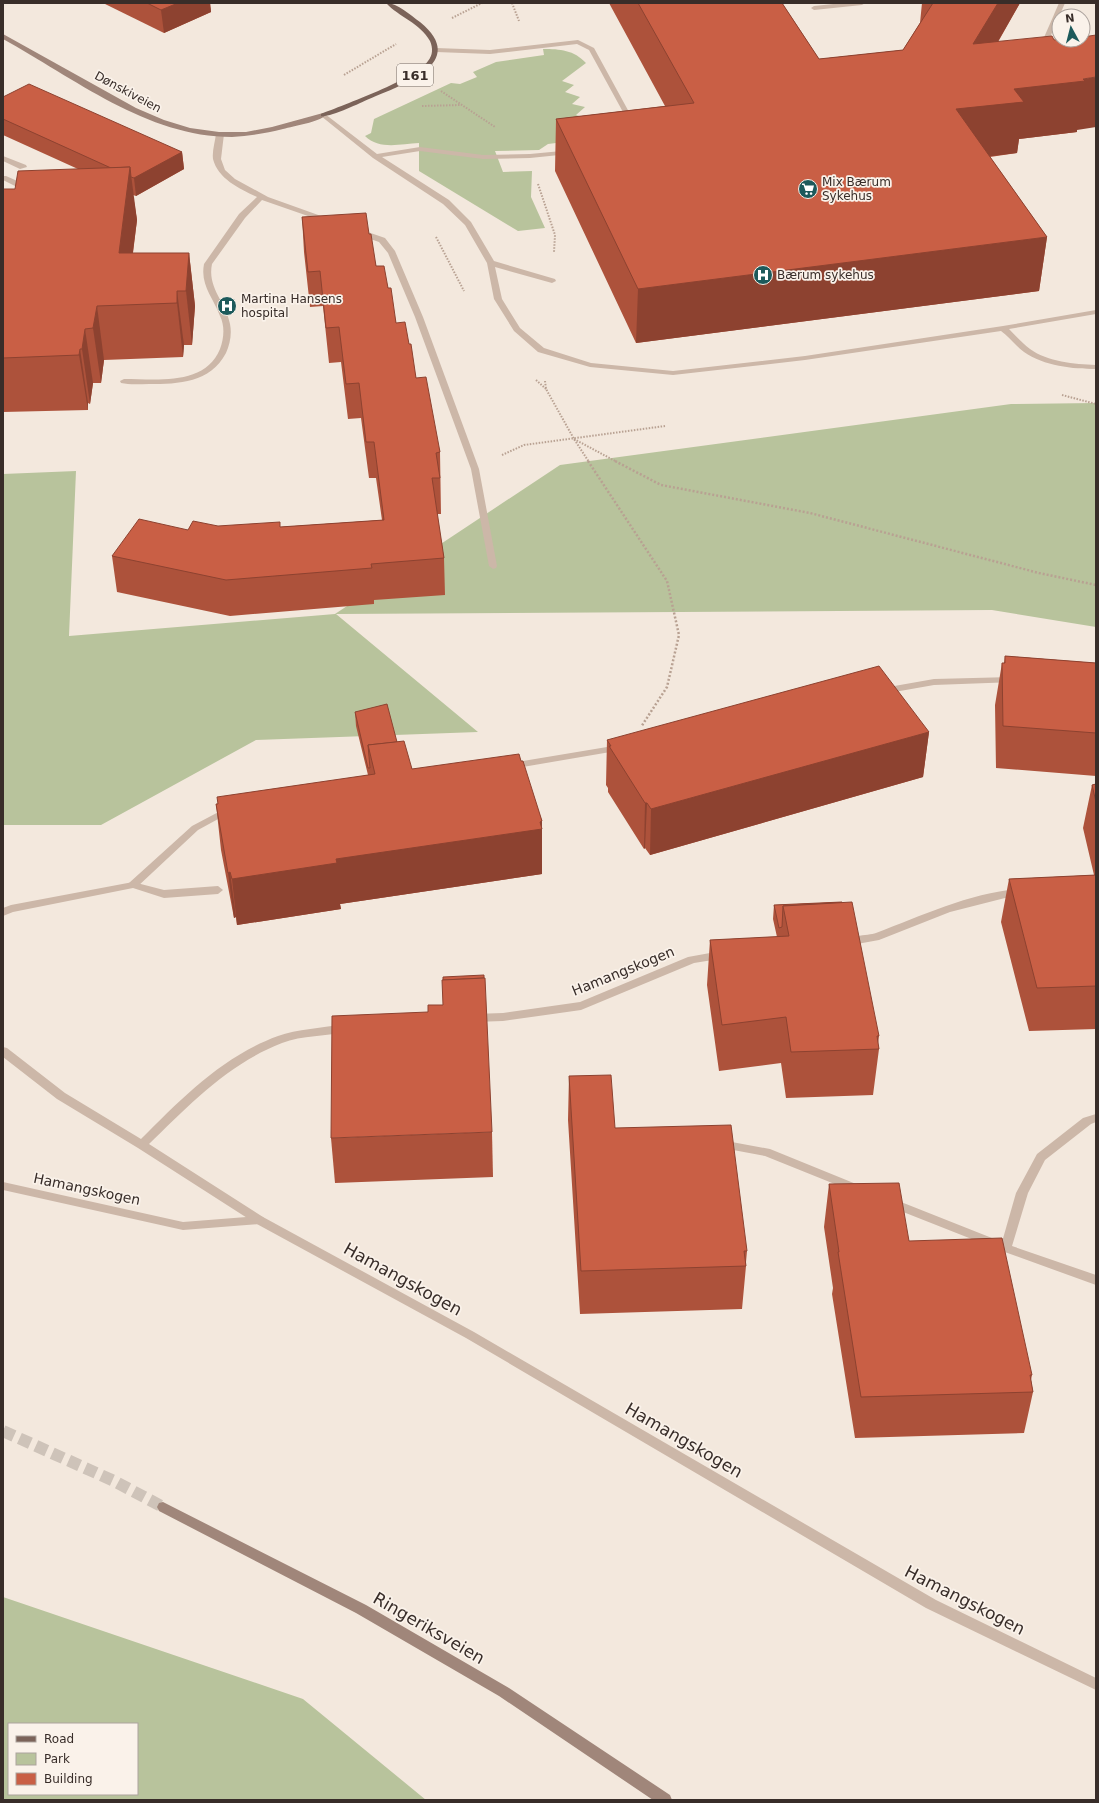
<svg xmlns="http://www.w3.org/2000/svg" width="1099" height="1803" viewBox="0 0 1099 1803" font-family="'DejaVu Sans',sans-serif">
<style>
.green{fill:#b8c39c;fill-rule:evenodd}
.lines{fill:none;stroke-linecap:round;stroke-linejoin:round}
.secondary-tunnel{stroke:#cec3b9;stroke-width:12;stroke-dasharray:12 6;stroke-linecap:butt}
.path-far1{stroke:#b8a192;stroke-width:2;stroke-dasharray:1.5 1.5;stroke-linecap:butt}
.path{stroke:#b8a192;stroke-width:2.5;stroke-dasharray:2 2;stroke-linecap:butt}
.lane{fill:#ccb7a8;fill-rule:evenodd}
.street{fill:#ccb7a8;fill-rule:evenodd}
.secondary{fill:#a0867a;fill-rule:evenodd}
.primary{fill:#7b6359;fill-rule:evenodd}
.wall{fill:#ad523b}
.shaded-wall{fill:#8d4230}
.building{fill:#c95f45;stroke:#8d4230}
.labels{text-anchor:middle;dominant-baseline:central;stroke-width:3.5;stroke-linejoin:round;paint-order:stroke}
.far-street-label{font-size:12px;fill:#382d29;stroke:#faf2ea}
.far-poi-label{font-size:12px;fill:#382d29;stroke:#faf2ea;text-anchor:start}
.shield{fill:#faf2ea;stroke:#726863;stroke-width:1}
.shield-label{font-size:13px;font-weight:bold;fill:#382d29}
.street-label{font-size:14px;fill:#382d29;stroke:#faf2ea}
.near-street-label{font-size:17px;fill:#382d29;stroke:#faf2ea}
</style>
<rect width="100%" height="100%" fill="#f3e8dd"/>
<g class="green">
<path d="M 543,49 C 560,49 574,50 586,63 L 562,81 L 574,85 L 565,92 L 580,97 L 572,104 L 585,107 L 576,115 L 592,120 L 572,141 L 548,144 L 539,150 L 495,151 L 503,172 L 532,171 L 531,197 L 545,228 L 518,231 L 419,171 L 419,143 C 400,144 379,150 365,136 L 371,133 L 374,119 L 451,83 L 460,84 L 477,77 L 473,72 L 496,62 L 544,55 Z"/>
<path d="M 1096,403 L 1096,627 L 992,610 L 336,614 L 478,732 L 256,740 L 101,825 L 3,825 L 3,474 L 76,471 L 69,636 L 335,614 L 560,465 L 1011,404 Z"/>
<path d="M 3,1597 L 303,1699 L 426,1800 L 3,1800 ZM 9,1724 L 137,1724 L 137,1794 L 9,1794 Z"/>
</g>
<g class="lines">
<path class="secondary-tunnel" d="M 3,1431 L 114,1481 L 163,1507"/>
<g class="path-far1">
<path d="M 512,3 L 519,21"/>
<path d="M 452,18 L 482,3"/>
<path d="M 344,75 L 396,44"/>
<path d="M 441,91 L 495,127"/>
<path d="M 422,106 L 461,105"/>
<path d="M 538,184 L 555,235 L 554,252"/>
<path d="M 436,237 L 464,291"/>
<path d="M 536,380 L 546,389"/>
<path d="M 545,381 L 546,389 L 574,439 L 589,462"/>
<path d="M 1062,395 L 1096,404"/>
<path d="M 574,439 L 617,462"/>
<path d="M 502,455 L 524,445 L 665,426"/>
</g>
<g class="path">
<path d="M 588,461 L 667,581 L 679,635 L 667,687 L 641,727"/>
<path d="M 615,461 L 661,485 L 810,513 L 1039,573 L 1096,585"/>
</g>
<g class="lane">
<path d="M 843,3 L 865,3 L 862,5 L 814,10 L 811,8 L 814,6 Z"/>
<path d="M 1059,3 L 1065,3 L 1045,49 L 1040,50 L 1039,49 Z"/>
<path d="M 578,40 L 594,48 L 635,123 L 634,124 L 629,123 L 589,50 L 577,44 L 490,54 L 436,52 L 433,50 L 436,48 L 490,50 Z"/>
<path d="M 321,114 L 325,114 L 377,154 L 420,147 L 483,155 L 530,154 L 572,150 L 572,154 L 569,154 L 530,158 L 483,159 L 420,151 L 382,157 L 449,200 L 471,222 L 494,261 L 555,279 L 556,281 L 552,283 L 495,267 L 502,299 L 520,328 L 544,348 L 591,363 L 673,371 L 805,356 L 1003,326 L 1096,310 L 1096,314 L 1009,329 C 1016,336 1022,343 1030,349 C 1048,362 1074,364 1096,365 L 1096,369 C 1073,369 1044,366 1024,352 C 1016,346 1009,337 1001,331 L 805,360 L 673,375 L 590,367 L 538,352 L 514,331 L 494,299 L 487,263 L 465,225 L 443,204 L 373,158 L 321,116 Z"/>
<path d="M 220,132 L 224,134 L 221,159 L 225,170 L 235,179 L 268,197 L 335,221 L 334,223 L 328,223 L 262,200 L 245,218 L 212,264 C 207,288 226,302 230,324 C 232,334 230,344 226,353 C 210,383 179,384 149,384 C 140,384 130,385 121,383 L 120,381 L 124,379 C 157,379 205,386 220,349 C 224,338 225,326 220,316 C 213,297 200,285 204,264 L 239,214 L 257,197 C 240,189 218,179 213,159 C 212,151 215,142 216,134 Z"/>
<path d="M 3,156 L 26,165 L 27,167 L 20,169 L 3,161 Z"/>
<path d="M 6,176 L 31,187 L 32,189 L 25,191 L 3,180 L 3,176 Z"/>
<path d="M 356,230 L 362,230 L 385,238 L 395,251 L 423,317 L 479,469 L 497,566 L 496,568 L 493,569 L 489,566 L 471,469 L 415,317 L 388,253 L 379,242 L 356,234 Z"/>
<path d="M 133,882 L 164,890 L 218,886 L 223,890 L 218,894 L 164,898 L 133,888 L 13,912 L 3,916 L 3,908 L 11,905 Z"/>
<path d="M 3,1182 L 183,1222 L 259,1216 L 263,1217 L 265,1220 L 263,1223 L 259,1224 L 183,1230 L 3,1190 Z"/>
</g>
<g class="street">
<path d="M 1012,677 L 1015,678 L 1017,680 L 1015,682 L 934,685 L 883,694 L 878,691 L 883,688 L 934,679 Z"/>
<path d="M 619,745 L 622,746 L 624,748 L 622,750 L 511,769 L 506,766 L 511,763 Z"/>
<path d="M 228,807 L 233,810 L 231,812 L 198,830 L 137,887 L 129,887 L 128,885 L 129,883 L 192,826 Z"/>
<path d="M 1019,889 L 1023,891 L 1024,893 L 1023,895 L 1005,898 L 950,912 L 879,940 L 846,946 L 841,942 C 845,935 868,936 876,933 C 922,916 969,893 1019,889 Z"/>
<path d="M 721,951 L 725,952 L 726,955 L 725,958 L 694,963 L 581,1010 L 503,1021 L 474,1022 L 470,1021 L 469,1018 L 470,1015 L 474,1014 L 503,1013 L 580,1002 L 688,957 Z"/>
<path d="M 344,1024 L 348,1025 L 349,1028 L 348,1031 C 327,1037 302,1035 282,1043 C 228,1064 189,1105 149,1144 L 263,1217 L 474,1332 L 936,1600 L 1096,1678 L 1096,1690 L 926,1608 L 466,1338 L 255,1223 L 138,1148 L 57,1099 L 3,1057 L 3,1047 L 7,1048 L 65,1093 L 141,1139 C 182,1098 223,1056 278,1036 C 296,1029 324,1028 344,1024 Z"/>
<path d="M 1096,1114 L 1096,1122 L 1091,1124 L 1045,1160 L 1028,1193 L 1012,1246 L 1096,1275 L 1096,1285 L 1002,1251 L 888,1206 L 886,1203 L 888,1200 L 892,1199 L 896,1200 L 1002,1242 L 1016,1193 L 1037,1154 L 1083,1118 Z"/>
<path d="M 721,1140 L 770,1149 L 861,1186 L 863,1189 L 861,1192 L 857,1193 L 765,1156 L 717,1147 L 716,1144 L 717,1141 Z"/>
</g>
<g class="secondary">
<path d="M 3,34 L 136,108 L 164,120 L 190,128 L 219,132 L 246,132 L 272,127 L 323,113 L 326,115 C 319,122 294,126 283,129 C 267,133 250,136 232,137 C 147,137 74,78 3,39 Z"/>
<path d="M 163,1502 L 366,1605 L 509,1688 L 670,1795 L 672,1800 L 653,1800 L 499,1696 L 356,1613 L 159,1511 L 157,1507 L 159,1503 Z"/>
</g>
<path class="primary" d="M 386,3 C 398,3 410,15 420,22 C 470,63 402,85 369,99 C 360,103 329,118 321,116 L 321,114 C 343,105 416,79 428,61 C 433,55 433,48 430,41 C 420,23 399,17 386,3 Z"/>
</g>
<g class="wall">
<path d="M 103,3 L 210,3 L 211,12 L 164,33 Z"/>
<path d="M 609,3 L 782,3 L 819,59 L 903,50 L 920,23 L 922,3 L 1020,3 L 998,42 L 1077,130 L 1077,132 L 1019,139 L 1017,153 L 990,157 L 1047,237 L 1039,291 L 636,343 L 555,171 L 556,119 L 665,106 Z"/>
<path d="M 3,97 L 182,152 L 184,169 L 136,196 L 133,195 L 137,220 L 133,253 L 189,253 L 195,306 L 192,345 L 184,345 L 183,357 L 104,360 L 101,383 L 93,383 L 90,404 L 88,403 L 88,410 L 3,412 L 3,189 L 15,189 L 78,169 L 3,135 Z"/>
<path d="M 302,217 L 369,234 L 376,266 L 388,288 L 396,323 L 409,344 L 416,378 L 440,452 L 441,514 L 437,514 L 444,558 L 445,595 L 374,600 L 374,604 L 230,616 L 117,592 L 112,556 L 188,530 L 218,526 L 280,527 L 382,520 L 376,478 L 369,478 L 361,418 L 348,419 L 341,362 L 329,363 L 323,306 L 310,307 L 304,252 Z"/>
<path d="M 1005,656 L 1096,663 L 1096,776 L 996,768 L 995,705 L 1002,663 L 1004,663 Z"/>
<path d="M 355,712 L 397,742 L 412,769 L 521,761 L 542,821 L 542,874 L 340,904 L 341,909 L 237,925 L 236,917 L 234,918 L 221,850 L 216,804 L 368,775 L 356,726 Z"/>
<path d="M 929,732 L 923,777 L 650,855 L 645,848 L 644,849 L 608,792 L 608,788 L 606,785 L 607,740 Z"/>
<path d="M 1096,784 L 1096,1029 L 1029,1031 L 1001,922 L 1009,879 L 1094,875 L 1083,828 L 1092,785 Z"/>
<path d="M 842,902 L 879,1036 L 878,1044 L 879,1049 L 873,1095 L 786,1098 L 781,1063 L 719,1071 L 707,985 L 710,940 L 777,937 L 773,919 L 774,905 Z"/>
<path d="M 569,1076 L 615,1128 L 747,1251 L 746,1262 L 746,1266 L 742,1309 L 580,1314 L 568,1120 Z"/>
<path d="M 492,1132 L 493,1177 L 335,1183 L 331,1138 Z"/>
<path d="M 829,1184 L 909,1241 L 1032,1375 L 1031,1380 L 1033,1392 L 1024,1433 L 855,1438 L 832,1294 L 833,1288 L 824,1227 Z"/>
</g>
<g class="shaded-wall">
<path d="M 178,3 L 210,3 L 211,12 L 164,33 L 161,10 Z"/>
<path d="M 998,3 L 1020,3 L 967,95 L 973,44 Z"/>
<path d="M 1096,77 L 1096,127 L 1077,130 L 1077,132 L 1019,139 L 1017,153 L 950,161 L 956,109 L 1014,89 Z"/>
<path d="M 182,152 L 184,169 L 136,196 L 134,178 Z"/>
<path d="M 130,167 L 137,220 L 126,305 L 119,253 Z"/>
<path d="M 1047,237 L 1039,291 L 636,343 L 638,289 Z"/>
<path d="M 189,253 L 195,306 L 192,345 L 186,291 Z"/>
<path d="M 177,291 L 184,345 L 183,357 L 177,303 Z"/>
<path d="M 97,306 L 104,360 L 101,383 L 93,328 Z"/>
<path d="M 85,329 L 93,383 L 90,404 L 82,349 Z"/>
<path d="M 80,349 L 88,403 L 88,410 L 79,355 Z"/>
<path d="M 929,732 L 923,777 L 650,855 L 651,809 Z"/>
<path d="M 645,803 L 647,803 L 645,848 L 644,849 Z"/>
<path d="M 542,821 L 542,874 L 340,904 L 341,909 L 237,925 L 232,879 L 336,859 Z"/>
<path d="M 230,872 L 236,917 L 234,918 L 228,873 Z"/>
</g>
<g class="building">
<path d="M 147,3 L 178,3 L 161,10 Z"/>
<path d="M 638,3 L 782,3 L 819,59 L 903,50 L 933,3 L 998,3 L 973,44 L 1052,36 L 1054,40 L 1059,39 L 1059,40 L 1083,40 L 1083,37 L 1096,35 L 1096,77 L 1083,79 L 1085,81 L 1014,89 L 1024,102 L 956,109 L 1047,237 L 638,289 L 556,119 L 694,103 Z"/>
<path d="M 29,84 L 182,152 L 134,178 L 131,177 L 130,167 L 111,168 L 3,119 L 3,97 Z"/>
<path d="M 130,167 L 119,253 L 189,253 L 186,291 L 177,291 L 177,303 L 97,306 L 93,328 L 85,329 L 82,349 L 80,349 L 79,355 L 3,358 L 3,189 L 15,189 L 18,171 Z"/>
<path d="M 366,213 L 369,234 L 371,234 L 376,266 L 384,266 L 388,288 L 391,288 L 396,323 L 405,322 L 409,344 L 411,344 L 416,378 L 426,377 L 440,452 L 436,453 L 440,478 L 432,478 L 444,558 L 371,564 L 372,568 L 226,580 L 112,556 L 139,519 L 188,530 L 193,521 L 218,526 L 280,522 L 280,527 L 384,520 L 374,442 L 366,442 L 359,383 L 346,384 L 339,327 L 326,328 L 320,271 L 308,272 L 302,217 Z"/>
<path d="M 1005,656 L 1096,663 L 1096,733 L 1003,726 L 1002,663 L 1005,663 Z"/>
<path d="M 879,666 L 929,732 L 651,809 L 647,803 L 645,803 L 609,746 L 611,746 L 607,740 Z"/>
<path d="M 387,704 L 397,742 L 368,745 L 370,768 L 368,768 L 355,712 Z"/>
<path d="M 404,741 L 412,769 L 519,754 L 521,761 L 523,761 L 542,821 L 540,822 L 542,829 L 336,859 L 337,863 L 232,879 L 230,872 L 228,873 L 216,804 L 218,804 L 217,797 L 375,774 L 368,745 Z"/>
<path d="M 1096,784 L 1096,802 L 1092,785 Z"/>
<path d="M 1096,875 L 1096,986 L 1037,988 L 1009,879 Z"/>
<path d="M 842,902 L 842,903 L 783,906 L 782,927 L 779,928 L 774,905 Z"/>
<path d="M 852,902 L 879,1036 L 877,1036 L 879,1049 L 791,1052 L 786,1017 L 722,1025 L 710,940 L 789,936 L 783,906 Z"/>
<path d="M 484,975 L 484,978 L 443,980 L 443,977 Z"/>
<path d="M 485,978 L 492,1132 L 331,1138 L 332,1016 L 428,1012 L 428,1005 L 443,1005 L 442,980 Z"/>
<path d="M 611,1075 L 615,1128 L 731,1125 L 747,1251 L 744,1251 L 746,1266 L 581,1271 L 569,1076 Z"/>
<path d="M 899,1183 L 909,1241 L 1002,1238 L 1032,1375 L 1030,1375 L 1033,1392 L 861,1397 L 838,1252 L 839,1252 L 829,1184 Z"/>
</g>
<defs>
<g id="supermarket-disc" transform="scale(1)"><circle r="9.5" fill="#1d5a5b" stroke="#faf2ea"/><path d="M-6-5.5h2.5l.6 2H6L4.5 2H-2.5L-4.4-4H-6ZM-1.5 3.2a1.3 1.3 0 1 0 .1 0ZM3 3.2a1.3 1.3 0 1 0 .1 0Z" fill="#fff"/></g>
<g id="hospital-disc" transform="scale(1)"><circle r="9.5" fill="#1d5a5b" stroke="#faf2ea"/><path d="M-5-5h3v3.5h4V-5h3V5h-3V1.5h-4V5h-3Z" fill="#fff"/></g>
</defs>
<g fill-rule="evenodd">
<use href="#supermarket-disc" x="808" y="189"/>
<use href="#hospital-disc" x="763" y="275"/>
<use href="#hospital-disc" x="227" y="306"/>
</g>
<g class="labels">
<g class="far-street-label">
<text transform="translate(128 92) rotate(28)">Dønskiveien</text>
</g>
<g class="far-poi-label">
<text x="822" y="182">Mix Bærum<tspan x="822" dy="14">Sykehus</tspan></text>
<text x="777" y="275">Bærum sykehus</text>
<text x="241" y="299">Martina Hansens<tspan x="241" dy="14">hospital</tspan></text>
</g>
<rect class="shield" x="397" y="64" width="36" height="22" rx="3"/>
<g class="shield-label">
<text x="415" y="75">161</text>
</g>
<g class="street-label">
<text transform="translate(623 971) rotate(-22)">Hamangskogen</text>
<text transform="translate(87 1189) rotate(12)">Hamangskogen</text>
</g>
<g class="near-street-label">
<text transform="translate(403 1279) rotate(29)">Hamangskogen</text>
<text transform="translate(684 1440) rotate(30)">Hamangskogen</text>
<text transform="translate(965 1600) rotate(27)">Hamangskogen</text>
<text transform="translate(429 1628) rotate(30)">Ringeriksveien</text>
</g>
</g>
<rect width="1099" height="1803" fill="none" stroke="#382d29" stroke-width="8"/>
<rect x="8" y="1723" width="130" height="72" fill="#faf2ea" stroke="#aca39d"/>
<rect x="16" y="1736" width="20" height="6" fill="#7b6359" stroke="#aca39d"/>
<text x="44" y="1743" font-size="12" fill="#382d29">Road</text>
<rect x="16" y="1753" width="20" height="12" fill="#b8c39c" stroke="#aca39d"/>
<text x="44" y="1763" font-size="12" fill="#382d29">Park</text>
<rect x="16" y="1773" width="20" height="12" fill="#c95f45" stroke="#aca39d"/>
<text x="44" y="1783" font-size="12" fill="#382d29">Building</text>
<g transform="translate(1071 28) rotate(353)"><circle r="19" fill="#faf2ea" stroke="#aca39d"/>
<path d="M0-3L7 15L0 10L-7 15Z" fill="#1d5a5b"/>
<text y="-6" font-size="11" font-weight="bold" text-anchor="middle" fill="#382d29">N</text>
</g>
</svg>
